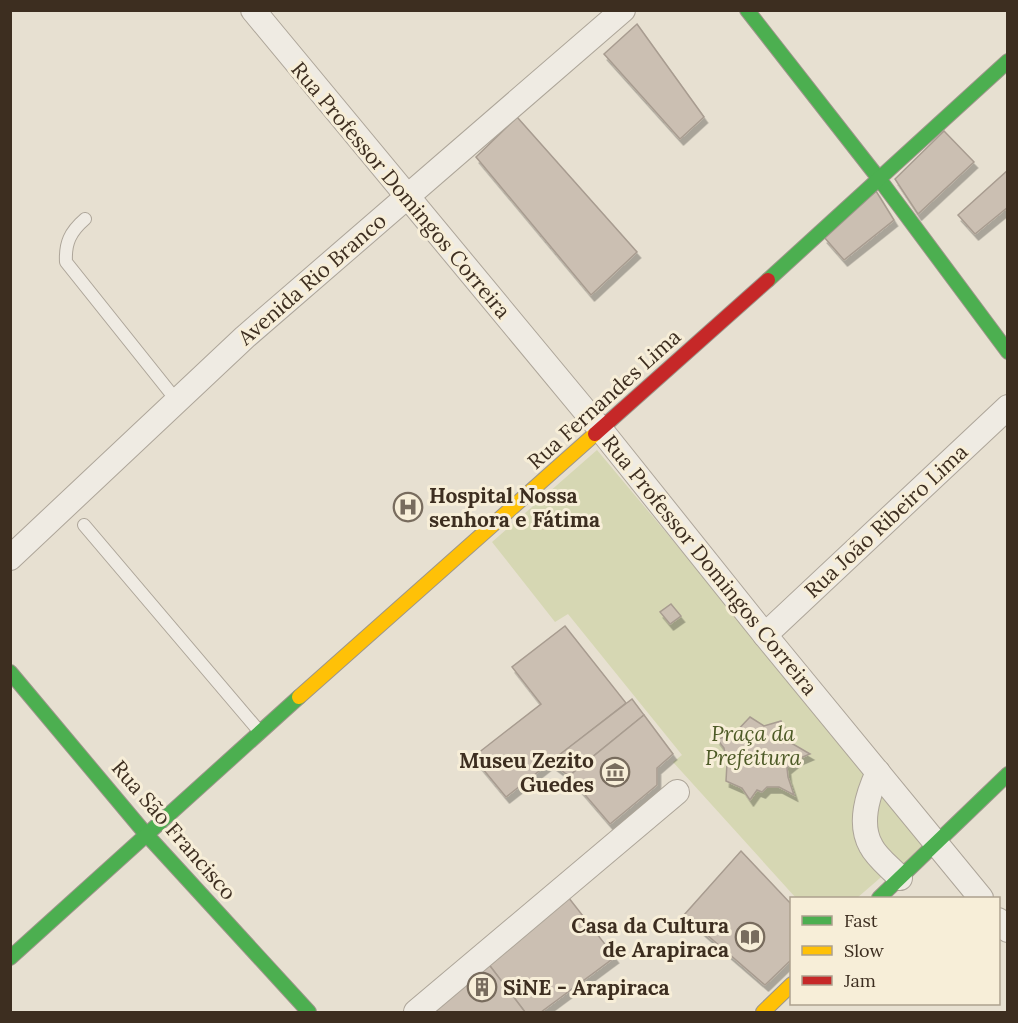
<svg xmlns="http://www.w3.org/2000/svg" width="1018" height="1023" viewBox="0 0 1018 1023" font-family="Lora,serif">
<style>
.green{fill:#d6d7b3}
.building{fill:#cbbfb2;stroke:#a89c90;stroke-width:1.5;filter:url(#shadow)}
.lines{fill:none;stroke-linecap:round;stroke-linejoin:round}
.lane-casing{stroke:#ada599;stroke-width:14}
.street-casing{stroke:#ada599;stroke-width:26}
.fast-casing{stroke:#9c958a;stroke-width:16}
.slow-casing{stroke:#9c958a;stroke-width:16}
.jam-casing{stroke:#9c958a;stroke-width:16}
.lane{stroke:#efebe3;stroke-width:12}
.street{stroke:#efebe3;stroke-width:24}
.fast{stroke:#4caf50;stroke-width:14}
.slow{stroke:#ffc107;stroke-width:14}
.jam{stroke:#c62828;stroke-width:14}
.labels{text-anchor:middle;dominant-baseline:central;stroke-width:6;stroke-linejoin:round;paint-order:stroke}
.street-label{font-size:21px;fill:#3d2e20;stroke:#f7eed8}
.poi-label{font-size:21px;font-weight:bold;fill:#3d2e20;stroke:#f7eed8;text-anchor:start}
.park-label{font-size:21px;font-style:italic;fill:#4d5a26;stroke:#f7eed8}
</style>
<defs>
<filter id="shadow"><feDropShadow dx="3.5" dy="6" stdDeviation="0" flood-color="#0004"/></filter>
</defs>
<rect width="100%" height="100%" fill="#e7e0d1"/>
<g class="green">
<path d="M 597,450 L 865,770 L 887,872 L 857,898 L 796,898 L 673,762 L 682,755 L 568,614 L 555,622 L 492,542 Z"/>
<path d="M 878,772 L 936,843 L 900,878 L 871,847 Z"/>
</g>
<g class="building">
<path d="M 637,24 L 704,117 L 680,139 L 604,54 Z"/>
<path d="M 517,117 L 637,252 L 591,295 L 476,157 Z"/>
<path d="M 944,131 L 974,162 L 918,214 L 895,179 Z"/>
<path d="M 1008,170 L 1008,207 L 975,234 L 958,215 Z"/>
<path d="M 876,191 L 894,220 L 844,260 L 824,237 Z"/>
<path d="M 671,604 L 681,616 L 670,624 L 660,612 Z"/>
<path d="M 565,626 L 626,703 L 506,797 L 473,757 L 541,704 L 512,667 Z"/>
<path d="M 632,699 L 644,715 L 569,776 L 550,762 Z"/>
<path d="M 644,715 L 673,754 L 657,768 L 657,785 L 610,824 L 569,776 Z"/>
<path d="M 750,717 L 764,726 L 781,721 L 786,740 L 810,754 L 798,759 L 787,768 L 788,777 L 794,795 L 779,787 L 767,787 L 762,792 L 757,790 L 750,800 L 742,788 L 726,781 L 727,763 L 724,748 L 717,739 L 733,735 Z"/>
<path d="M 741,851 L 792,905 L 792,959 L 765,985 L 684,915 Z"/>
<path d="M 565,893 L 615,957 L 541,1012 L 525,1012 L 487,962 Z"/>
<path d="M 487,962 L 525,1012 L 428,1012 Z"/>
</g>
<g class="lines">
<g class="lane-casing">
<g id="lane">
<path d="M 85,219 C 70,232 65,243 66,262 L 177,401"/>
<path d="M 84,525 L 259,731"/>
</g>
</g>
<g class="street-casing">
<g id="street">
<path d="M 253,10 L 601,430 L 765,635 L 981,898"/>
<path d="M 10,558 L 245,337 L 623,10"/>
<path d="M 765,635 L 1008,407"/>
<path d="M 878,772 C 868,794 858,823 871,846 C 877,858 891,868 900,878"/>
<path d="M 998,920 L 1008,930"/>
<path d="M 416,1012 L 677,792"/>
</g>
</g>
<g class="fast-casing">
<g id="fast">
<path d="M 747,10 L 880,180 L 1008,352"/>
<path d="M 768,280 L 1008,61"/>
<path d="M 10,672 L 145,833 L 309,1012"/>
<path d="M 879,898 L 1008,774"/>
<path d="M 10,958 L 299,697"/>
</g>
</g>
<g class="slow-casing">
<g id="slow">
<path d="M 299,697 L 595,434"/>
<path d="M 763,1012 L 792,984"/>
</g>
</g>
<g class="jam-casing">
<path id="jam" d="M 595,434 L 768,280"/>
</g>
<use href="#lane" class="lane"/>
<use href="#street" class="street"/>
<use href="#fast" class="fast"/>
<use href="#slow" class="slow"/>
<use href="#jam" class="jam"/>
</g>
<defs>
<g id="hospital-ring" transform="scale(1.5)"><circle r="9.5" fill="#f7eed8" stroke="#786c5e" stroke-width="1.5"/><path d="M-5-5h3v3.5h4V-5h3V5h-3V1.5h-4V5h-3Z" fill="#786c5e"/></g>
<g id="museum-ring" transform="scale(1.5)"><circle r="9.5" fill="#f7eed8" stroke="#786c5e" stroke-width="1.5"/><path d="M0-6L6-3V-2H-6V-3ZM-5-1h2V3h-2ZM-1-1h2V3h-2ZM3-1h2V3H3ZM-6 4H6V6H-6Z" fill="#786c5e"/></g>
<g id="library-ring" transform="scale(1.5)"><circle r="9.5" fill="#f7eed8" stroke="#786c5e" stroke-width="1.5"/><path d="M-6-4Q-3-5.5-.7-3.5V5Q-3 3-6 4ZM6-4Q3-5.5 .7-3.5V5Q3 3 6 4Z" fill="#786c5e"/></g>
<g id="building-ring" transform="scale(1.5)"><circle r="9.5" fill="#f7eed8" stroke="#786c5e" stroke-width="1.5"/><path d="M-4-6H4V6H1V3H-1V6H-4ZM-2.5-4.3h1.7v1.8h-1.7ZM.8-4.3h1.7v1.8H.8ZM-2.5-1h1.7V.8h-1.7ZM.8-1h1.7V.8H.8Z" fill="#786c5e"/></g>
</defs>
<g fill-rule="evenodd">
<use href="#hospital-ring" x="408" y="507"/>
<use href="#museum-ring" x="615" y="772"/>
<use href="#library-ring" x="750" y="937"/>
<use href="#building-ring" x="482" y="987"/>
</g>
<g class="labels">
<g class="street-label">
<text transform="translate(401 190) rotate(50)">Rua Professor Domingos Correira</text>
<text transform="translate(312 279) rotate(-41)">Avenida Rio Branco</text>
<text transform="translate(604 399) rotate(-42)">Rua Fernandes Lima</text>
<text transform="translate(886 521) rotate(-43)">Rua João Ribeiro Lima</text>
<text transform="translate(710 565) rotate(51)">Rua Professor Domingos Correira</text>
<text transform="translate(174 830) rotate(49)">Rua São Francisco</text>
</g>
<g class="poi-label">
<text x="429" y="495">Hospital Nossa<tspan x="429" dy="24">senhora e Fátima</tspan></text>
<text x="594" y="760" text-anchor="end">Museu Zezito<tspan x="594" dy="24">Guedes</tspan></text>
<text x="729" y="925" text-anchor="end">Casa da Cultura<tspan x="729" dy="24">de Arapiraca</tspan></text>
<text x="503" y="987">SiNE - Arapiraca</text>
</g>
<g class="park-label">
<text x="753" y="733">Praça da<tspan x="753" dy="24">Prefeitura</tspan></text>
</g>
</g>
<rect width="1018" height="1023" fill="none" stroke="#3d2e20" stroke-width="24"/>
<rect x="790" y="897" width="210" height="108" fill="#f7eed8" stroke="#ada18e" stroke-width="1.5"/>
<rect x="802" y="916" width="30" height="9" fill="#4caf50" stroke="#ada18e" stroke-width="1.5"/>
<text x="844" y="927" font-size="18" fill="#3d2e20">Fast</text>
<rect x="802" y="946" width="30" height="9" fill="#ffc107" stroke="#ada18e" stroke-width="1.5"/>
<text x="844" y="957" font-size="18" fill="#3d2e20">Slow</text>
<rect x="802" y="976" width="30" height="9" fill="#c62828" stroke="#ada18e" stroke-width="1.5"/>
<text x="844" y="987" font-size="18" fill="#3d2e20">Jam</text>
</svg>
